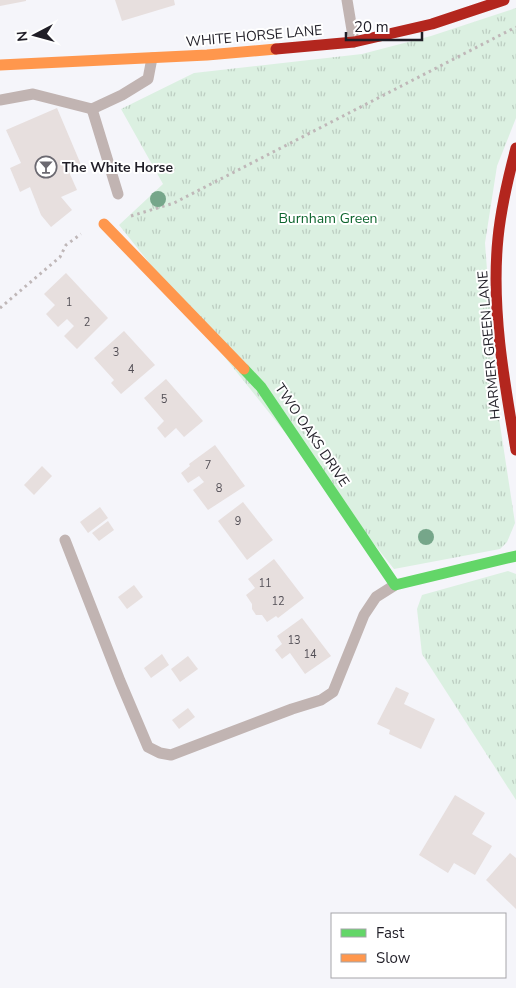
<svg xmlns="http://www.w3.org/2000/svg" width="516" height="988" viewBox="0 0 516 988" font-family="'Nunito Sans',sans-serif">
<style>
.grass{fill:url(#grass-tufts)}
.building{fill:#e7dfde}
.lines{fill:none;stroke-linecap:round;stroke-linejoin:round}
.path{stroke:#bfb7b8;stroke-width:3;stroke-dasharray:2.5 4;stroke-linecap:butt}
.lane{stroke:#c1b4b2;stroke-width:11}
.fast{stroke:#63d668;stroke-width:11}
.slow{stroke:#ff974d;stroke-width:11}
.jam{stroke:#b3261e;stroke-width:11}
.tree{fill:#76a68a}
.labels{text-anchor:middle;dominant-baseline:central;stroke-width:4;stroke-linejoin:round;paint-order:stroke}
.number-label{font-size:11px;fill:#534f56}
.street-label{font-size:14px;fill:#201e27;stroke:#fff}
.poi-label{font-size:14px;font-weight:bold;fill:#201e27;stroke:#fff;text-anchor:start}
.park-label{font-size:14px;fill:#0f662f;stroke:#fff}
</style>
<defs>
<pattern id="grass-tufts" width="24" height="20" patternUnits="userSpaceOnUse" patternTransform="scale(1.25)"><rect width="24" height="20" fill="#dbf0e1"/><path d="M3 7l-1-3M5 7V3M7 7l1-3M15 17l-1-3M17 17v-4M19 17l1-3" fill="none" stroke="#bccdc1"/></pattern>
</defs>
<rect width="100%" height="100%" fill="#f5f5fa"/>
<g class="grass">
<path d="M 516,8 L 516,118 L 497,166 L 485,243 L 497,405 L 515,523 L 507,542 L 500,549 L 394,569 L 119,225 L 163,184 L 121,109 L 194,73 L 362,54 L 431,36 Z"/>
<path d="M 508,571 L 516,574 L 516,800 L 422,654 L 417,609 L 422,595 Z"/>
</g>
<g class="building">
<path d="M 0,0 L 26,0 L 26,1 L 0,6 Z"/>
<path d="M 115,0 L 174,0 L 175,5 L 122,21 Z"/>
<path d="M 57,108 L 82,167 L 69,172 L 77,190 L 61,197 L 72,210 L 51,227 L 41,215 L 30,187 L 20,192 L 10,168 L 21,163 L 6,130 Z"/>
<path d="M 66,273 L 108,318 L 77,349 L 64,336 L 74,326 L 67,319 L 58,327 L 46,314 L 55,305 L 44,294 Z"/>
<path d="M 124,331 L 155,365 L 121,394 L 111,383 L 114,380 L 94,358 Z"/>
<path d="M 166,379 L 203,421 L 184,437 L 176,428 L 165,438 L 157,428 L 164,421 L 144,398 Z"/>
<path d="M 215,445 L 245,486 L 208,510 L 193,490 L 204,482 L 199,476 L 188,483 L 181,473 L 190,466 L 189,464 Z"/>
<path d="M 42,466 L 52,476 L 34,495 L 24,485 Z"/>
<path d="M 243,502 L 273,540 L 247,560 L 218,521 Z"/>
<path d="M 100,507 L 108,518 L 88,533 L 80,522 Z"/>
<path d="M 108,521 L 114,530 L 99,541 L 92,533 Z"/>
<path d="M 274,559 L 304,598 L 278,618 L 276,616 L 267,622 L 262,615 L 256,615 L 252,609 L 252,604 L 246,595 L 255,588 L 248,579 Z"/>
<path d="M 134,585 L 143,597 L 127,609 L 118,597 Z"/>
<path d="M 302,618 L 331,656 L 305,674 L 290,653 L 282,659 L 275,650 L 282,644 L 277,636 Z"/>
<path d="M 162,654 L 169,665 L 151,678 L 144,668 Z"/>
<path d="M 188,656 L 198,669 L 180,682 L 171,669 Z"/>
<path d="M 396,687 L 409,693 L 404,704 L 435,719 L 421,749 L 389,734 L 390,730 L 377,724 Z"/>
<path d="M 188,708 L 195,717 L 179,729 L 172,720 Z"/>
<path d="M 455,795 L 485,813 L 472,834 L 492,846 L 475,875 L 454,863 L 448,873 L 419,855 Z"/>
<path d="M 510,853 L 516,858 L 516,909 L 486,880 Z"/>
</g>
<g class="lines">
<g class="path">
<path d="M 131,216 L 174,203 L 516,27"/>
<path d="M 0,308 L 60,257 L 66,245 L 81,234"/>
</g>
<g class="lane">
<path d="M 347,0 L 354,42"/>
<path d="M 0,100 L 33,94 L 92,109"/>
<path d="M 118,194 L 92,109 L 122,95 L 148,79 L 152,58"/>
<path d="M 65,540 L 120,681 L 148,747 L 160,753 L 171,755 L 292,709 L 321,700 L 333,692 L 364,615 L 376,597 L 395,585"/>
</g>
<path class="fast" d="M 244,369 L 261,387 L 395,585 L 516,556"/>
<g class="slow">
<path d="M 0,65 L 207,55 L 276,49"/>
<path d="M 104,224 L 244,369"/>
</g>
<g class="jam">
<path d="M 276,49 L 354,42 L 432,24 L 504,0"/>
<path d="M 516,148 C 508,178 501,207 498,238 C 491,308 504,381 516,450"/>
</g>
</g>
<g class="tree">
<circle cx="158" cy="199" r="8"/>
<circle cx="426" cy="537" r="8"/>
</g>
<defs>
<g id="bar-ring" transform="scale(1.125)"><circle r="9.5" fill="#fff" stroke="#6b6971" stroke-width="1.5"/><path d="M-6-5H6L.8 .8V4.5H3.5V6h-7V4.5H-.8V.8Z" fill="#6b6971"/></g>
</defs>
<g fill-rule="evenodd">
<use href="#bar-ring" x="46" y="167"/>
</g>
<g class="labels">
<g class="number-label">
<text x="69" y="302">1</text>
<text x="87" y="322">2</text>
<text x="116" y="352">3</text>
<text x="131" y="369">4</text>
<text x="164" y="399">5</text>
<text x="208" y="465">7</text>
<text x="219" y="488">8</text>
<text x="238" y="521">9</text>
<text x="265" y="583">11</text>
<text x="278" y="601">12</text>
<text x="294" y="640">13</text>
<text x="310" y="654">14</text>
</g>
<g class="street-label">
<text transform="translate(254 36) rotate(-5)">WHITE HORSE LANE</text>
<text transform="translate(489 345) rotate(-95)">HARMER GREEN LANE</text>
<text transform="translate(312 435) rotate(56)">TWO OAKS DRIVE</text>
</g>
<g class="poi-label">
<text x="62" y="167">The White Horse</text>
</g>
<g class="park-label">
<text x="328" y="218">Burnham Green</text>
</g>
</g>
<rect x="331" y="913" width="175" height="65" fill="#ffffff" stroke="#a6a5a9"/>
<rect x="341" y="929" width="25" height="8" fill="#63d668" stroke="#a6a5a9"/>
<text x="376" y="938" font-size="15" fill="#201e27">Fast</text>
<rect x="341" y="954" width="25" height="8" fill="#ff974d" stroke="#a6a5a9"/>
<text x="376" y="963" font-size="15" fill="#201e27">Slow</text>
<g transform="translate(35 35) rotate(264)" stroke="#ffffff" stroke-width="4" paint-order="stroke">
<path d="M0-4L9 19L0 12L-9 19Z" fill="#201e27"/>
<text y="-8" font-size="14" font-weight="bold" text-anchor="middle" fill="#201e27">N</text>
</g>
<path d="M346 32v8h76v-8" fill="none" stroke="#201e27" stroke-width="2.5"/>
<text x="354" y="32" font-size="15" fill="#201e27" stroke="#ffffff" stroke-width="4" paint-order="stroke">20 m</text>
</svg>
